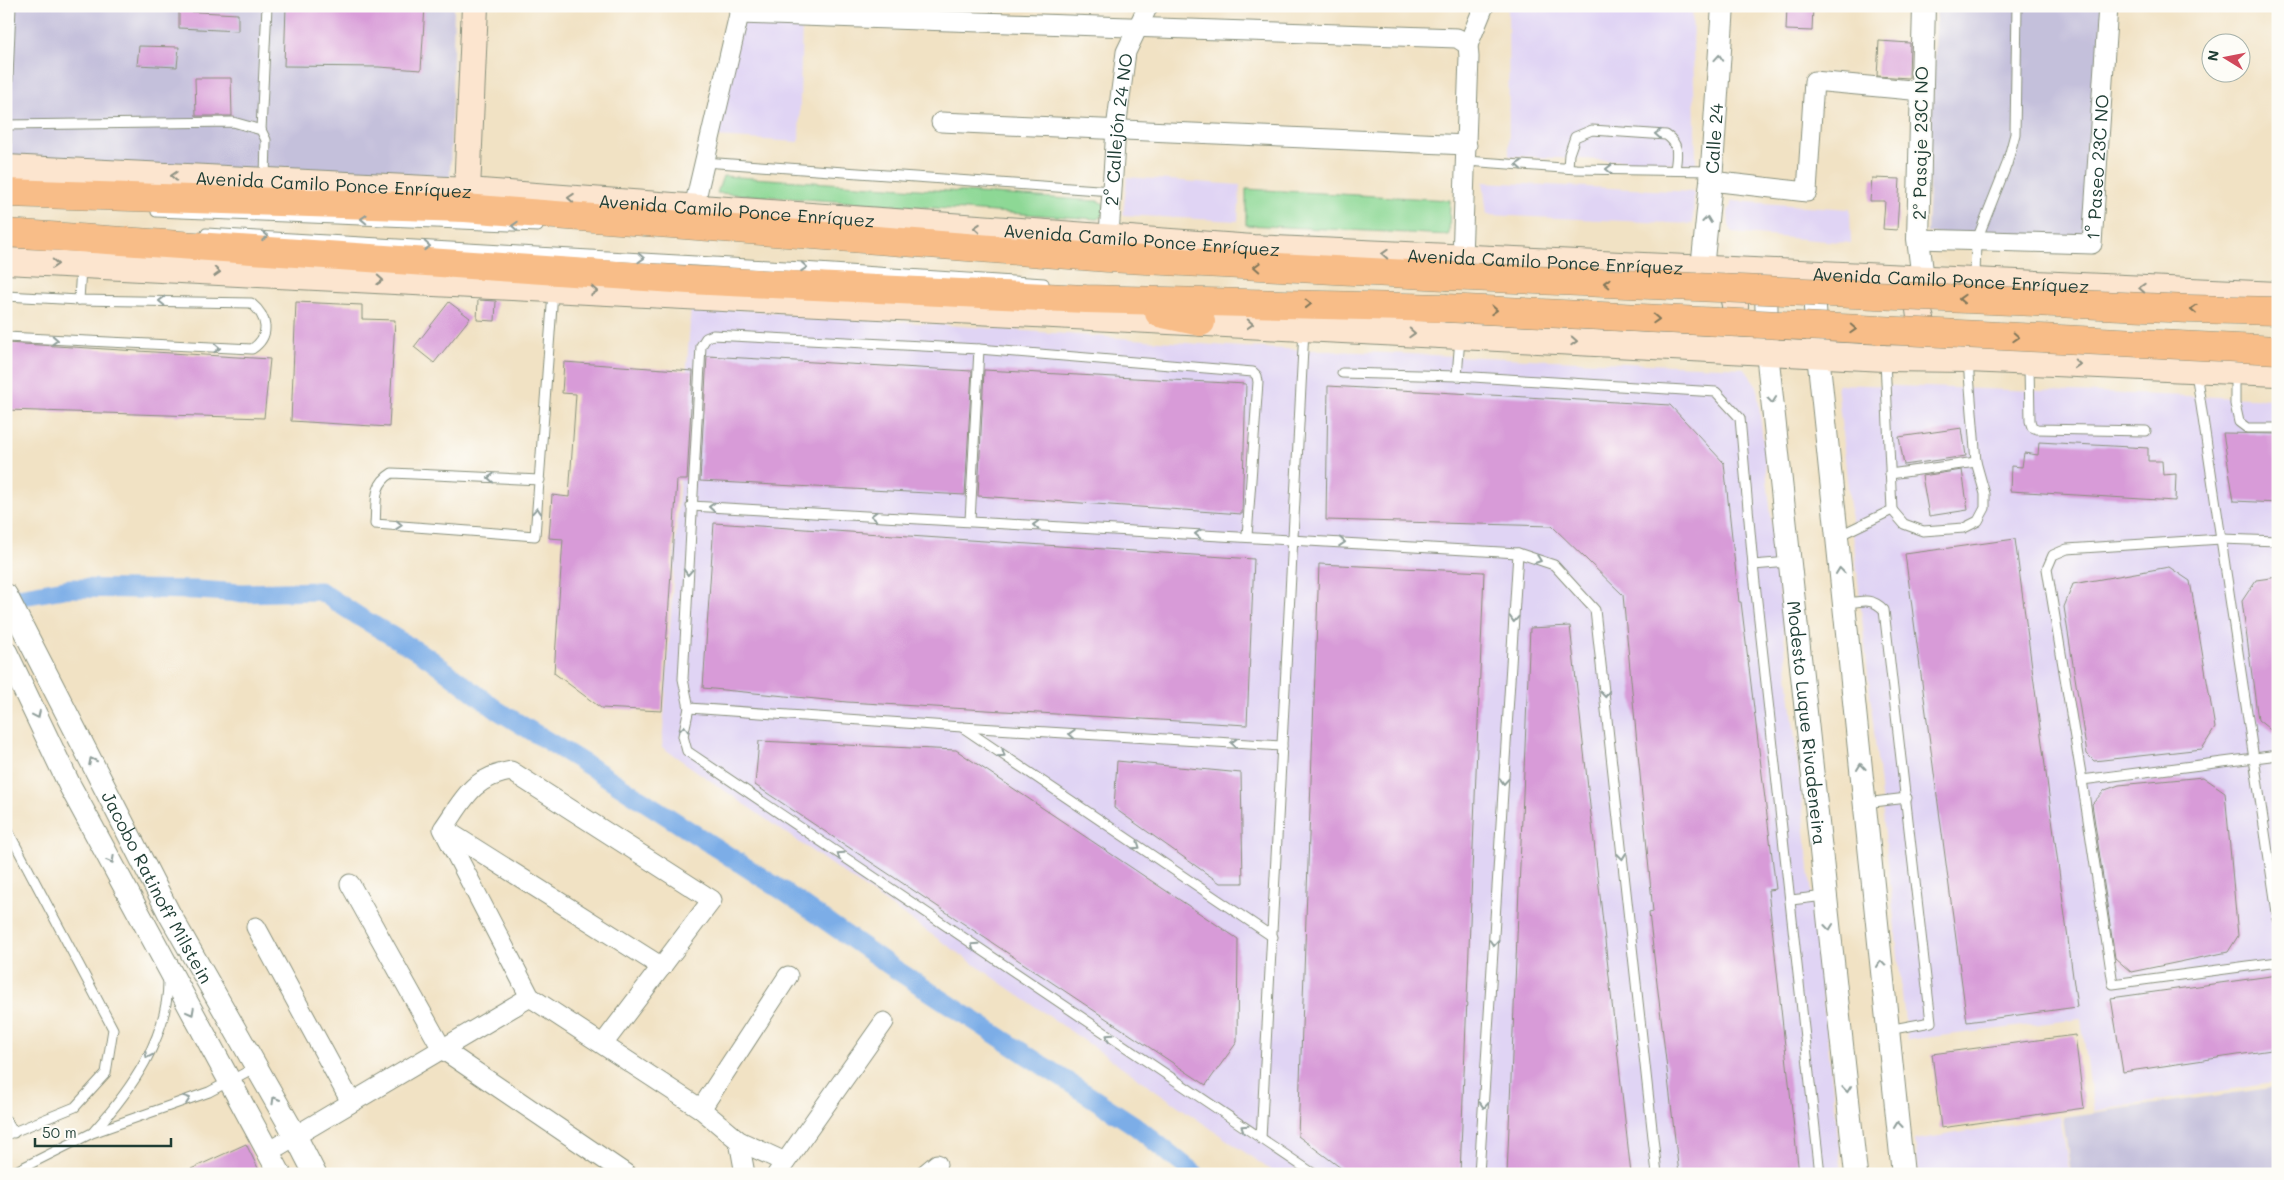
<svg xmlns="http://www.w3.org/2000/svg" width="2284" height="1180" viewBox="0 0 2284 1180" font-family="Mali,sans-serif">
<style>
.built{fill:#e0d4f4}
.industrial{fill:#c4c0db}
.green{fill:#8dd895;stroke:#568a64}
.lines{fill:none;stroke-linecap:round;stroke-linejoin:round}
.canal{stroke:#7bade7;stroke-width:19}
.building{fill:#d89bd8}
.service-casing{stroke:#88907c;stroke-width:11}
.minor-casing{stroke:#88907c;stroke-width:21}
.tertiary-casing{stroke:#88907c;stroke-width:24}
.secondary-casing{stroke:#88907c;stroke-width:28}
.primary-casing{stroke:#88907c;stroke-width:29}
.service{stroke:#fff;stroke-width:9}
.minor{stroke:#fff;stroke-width:19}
.tertiary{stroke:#fff;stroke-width:22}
.secondary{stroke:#fce5cf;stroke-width:26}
.primary{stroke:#f8bd88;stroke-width:28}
.primary-bridge-casing{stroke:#88907c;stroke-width:29;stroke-linecap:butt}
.primary-bridge{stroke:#f8bd88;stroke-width:28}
.oneway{stroke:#8f9e9a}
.oneway2{stroke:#8e9182}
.oneway3{stroke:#81775a}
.labels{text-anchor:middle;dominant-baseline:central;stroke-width:4;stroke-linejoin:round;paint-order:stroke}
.street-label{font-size:18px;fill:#1f3d34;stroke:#fdfcf7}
</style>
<rect width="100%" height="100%" fill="#fdfcf7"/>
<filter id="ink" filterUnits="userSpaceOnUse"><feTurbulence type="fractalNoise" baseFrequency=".02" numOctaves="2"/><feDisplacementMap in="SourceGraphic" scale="10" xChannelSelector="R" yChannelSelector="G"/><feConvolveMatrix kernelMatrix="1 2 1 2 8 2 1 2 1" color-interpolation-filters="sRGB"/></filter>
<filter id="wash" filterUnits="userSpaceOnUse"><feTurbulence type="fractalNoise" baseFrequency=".0096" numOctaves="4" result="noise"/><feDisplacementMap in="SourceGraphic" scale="20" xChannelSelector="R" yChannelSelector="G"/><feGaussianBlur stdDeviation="1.12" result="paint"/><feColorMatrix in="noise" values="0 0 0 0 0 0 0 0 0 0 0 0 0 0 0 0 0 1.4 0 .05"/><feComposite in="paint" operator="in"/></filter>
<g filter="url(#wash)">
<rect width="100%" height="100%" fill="#f1e2c4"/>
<g class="built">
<path d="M 1508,6 L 1692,6 L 1696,164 L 1509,156 Z"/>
<path d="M 802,19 L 799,142 L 715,137 L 742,21 Z"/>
<path d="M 1127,177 L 1240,185 L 1238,221 L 1123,215 Z"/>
<path d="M 1483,182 L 1694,192 L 1693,224 L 1487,215 Z"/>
<path d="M 1732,201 L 1850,209 L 1851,243 L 1732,233 L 1729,225 L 1728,213 Z"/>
<path d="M 691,306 L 1240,347 L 1744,368 L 1757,386 L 1842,1174 L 1276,1174 L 662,747 Z"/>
<path d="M 1837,384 L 2278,399 L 2278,1082 L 2094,1111 L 2081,1019 L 1907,1040 Z"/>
<path d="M 2060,1116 L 2070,1174 L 1919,1174 L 1915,1140 Z"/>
</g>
<g class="industrial">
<path d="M 6,6 L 454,6 L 450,179 L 6,160 Z"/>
<path d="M 1937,6 L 2103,6 L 2096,243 L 1927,233 Z"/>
<path d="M 2278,1087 L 2278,1174 L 2071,1174 L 2063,1117 Z"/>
</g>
<g class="green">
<path d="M 723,176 L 1098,201 L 1104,204 L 1104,215 L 1097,219 L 717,193 Z"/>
<path d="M 1246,189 L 1450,200 L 1449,235 L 1246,225 Z"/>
</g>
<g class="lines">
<path class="canal" d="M 6,599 L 70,588 L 197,590 L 242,593 L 320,591 L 358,616 L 429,658 L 497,710 L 597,771 L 783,891 L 889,965 L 1134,1125 L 1195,1174"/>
</g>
<g id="blocks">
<g class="building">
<path d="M 286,6 L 425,6 L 421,70 L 379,67 L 284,66 Z"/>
<path d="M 1787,6 L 1813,6 L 1812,31 L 1786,30 Z"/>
<path d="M 179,11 L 238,14 L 238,31 L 179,28 Z"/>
<path d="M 1879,41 L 1910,43 L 1909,78 L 1877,76 Z"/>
<path d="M 139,46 L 179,47 L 177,67 L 137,65 Z"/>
<path d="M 195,78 L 231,78 L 232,116 L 196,116 Z"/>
<path d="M 1872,178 L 1900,179 L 1897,230 L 1883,229 L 1885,201 L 1870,201 Z"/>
<path d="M 478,300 L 496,301 L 495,321 L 477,320 Z"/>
<path d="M 296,302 L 362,305 L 362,319 L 395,320 L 389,427 L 291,421 Z"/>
<path d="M 449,302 L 470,318 L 434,363 L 414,347 Z"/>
<path d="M 6,343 L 270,359 L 264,418 L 6,410 Z"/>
<path d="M 707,356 L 972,371 L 965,495 L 700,481 Z"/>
<path d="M 564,362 L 693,371 L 687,480 L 677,480 L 662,711 L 601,708 L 554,673 L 563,539 L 549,538 L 552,495 L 569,497 L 576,394 L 562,393 Z"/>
<path d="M 984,370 L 1246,384 L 1242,514 L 978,496 Z"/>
<path d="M 1328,386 L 1670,405 L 1724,463 L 1739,602 L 1741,602 L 1776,889 L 1768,890 L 1799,1174 L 1679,1174 L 1649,913 L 1653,912 L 1623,595 L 1552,526 L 1326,520 Z"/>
<path d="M 1962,428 L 1966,456 L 1904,465 L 1899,437 Z"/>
<path d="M 2223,433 L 2278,434 L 2278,503 L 2234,501 Z"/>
<path d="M 2039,442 L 2148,448 L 2148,461 L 2162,461 L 2163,475 L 2176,474 L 2175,501 L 2010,491 L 2011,466 L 2022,467 L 2024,453 L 2038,455 Z"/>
<path d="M 1962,470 L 1968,510 L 1929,516 L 1922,476 Z"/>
<path d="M 714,523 L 1254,559 L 1247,725 L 847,702 L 703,688 Z"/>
<path d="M 2015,539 L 2077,1007 L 1967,1022 L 1905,554 Z"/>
<path d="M 1319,564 L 1484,572 L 1460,1174 L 1349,1174 L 1298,1136 Z"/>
<path d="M 2169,567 L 2190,581 L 2215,728 L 2202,749 L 2094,761 L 2087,754 L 2064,607 L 2073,584 Z"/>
<path d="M 2278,577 L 2278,736 L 2258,720 L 2242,601 L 2256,580 Z"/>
<path d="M 1570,626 L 1631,1174 L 1507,1174 L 1530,628 Z"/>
<path d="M 759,741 L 956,750 L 1238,939 L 1237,1042 L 1206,1085 L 755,785 Z"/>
<path d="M 1117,761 L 1241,773 L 1243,883 L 1220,883 L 1114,808 Z"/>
<path d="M 2203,777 L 2225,792 L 2238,936 L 2228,952 L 2131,972 L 2115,958 L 2092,804 L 2105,790 L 2119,785 Z"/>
<path d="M 2278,975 L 2278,1049 L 2123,1072 L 2111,998 Z"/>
<path d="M 2075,1035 L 2084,1108 L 1941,1128 L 1932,1054 Z"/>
<path d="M 246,1144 L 261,1174 L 180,1174 Z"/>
</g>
</g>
</g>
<g filter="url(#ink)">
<use href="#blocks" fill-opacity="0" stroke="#88907c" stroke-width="1"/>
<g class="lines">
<g class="service-casing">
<g id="service">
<path d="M 11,6 L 6,125 L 233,122 L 261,130 L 266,140 L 265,178"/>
<path d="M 261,130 L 267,6"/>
<path d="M 6,142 L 6,125"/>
<path d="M 1467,161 L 1576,169 L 1711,171"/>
<path d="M 704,162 L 1112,191"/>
<path d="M 1568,168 L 1569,154 L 1575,137 L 1592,130 L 1666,135 C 1680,144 1677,155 1675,170"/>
<path d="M 156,212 L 538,227"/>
<path d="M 206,233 L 802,267 L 1044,283"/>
<path d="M 1975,278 L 1976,242 L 2007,164 L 2015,134 L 2017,6"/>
<path d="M 6,296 L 79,300 L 251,303 C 268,317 271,336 252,349 L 6,337"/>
<path d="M 79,300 L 81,268"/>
<path d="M 2029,365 L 2030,421 L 2032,427 L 2037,429 L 2146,431"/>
<path d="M 2196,372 L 2278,919"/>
<path d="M 1342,373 L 1457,376 L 1460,338"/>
<path d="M 2235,373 L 2235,404 L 2239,422 L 2247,428 L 2278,428"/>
<path d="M 1457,376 L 1716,392 L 1740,418 L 1753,565 L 1820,1174"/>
<path d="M 1890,474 L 1976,462"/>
<path d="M 540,480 L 392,473 C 372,485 377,502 375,524 L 535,536 L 552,306 L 553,290"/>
<path d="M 691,506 L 1518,553 L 1554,565 L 1595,610 L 1657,1174"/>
<path d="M 1892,510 L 1904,524 L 1923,531 L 1964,528 L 1978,521 L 1985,508 L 1985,494 L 1976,462 L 1968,362"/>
<path d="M 970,521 L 979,349"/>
<path d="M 1247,536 L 1258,382 L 1257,376 L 1253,372 L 979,349 L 713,335 L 706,338 L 701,346 L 683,679 L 689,708 L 683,736 L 687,751 L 1314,1174"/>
<path d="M 1838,536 L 1892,510 L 1885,361"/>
<path d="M 2278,541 L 2221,539 L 2067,549 L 2053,555 L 2047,569 L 2082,780 L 2113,984 L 2278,962"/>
<path d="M 1753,565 L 1790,562"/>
<path d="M 1845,604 C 1862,601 1872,597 1884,610 L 1931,1022 L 1888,1030"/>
<path d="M 689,708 L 962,727 L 1282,746"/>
<path d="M 962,727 L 1273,937"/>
<path d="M 2082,780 L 2278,755"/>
<path d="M 1865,803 L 1907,798"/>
<path d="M 6,827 L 113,1029 L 106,1073 L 75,1107 L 6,1135"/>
<path d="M 1791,900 L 1825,896"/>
<path d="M 6,1120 L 14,1133"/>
<path d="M 94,1131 C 131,1090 168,1038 168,981"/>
<path d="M 1261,1139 L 1304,330"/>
<path d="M 10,1174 L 92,1133 L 209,1092 L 256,1067"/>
<path d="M 1479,1174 L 1518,553"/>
</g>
</g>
<g class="minor-casing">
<g id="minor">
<path d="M 739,14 L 1457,38 L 1468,45 L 1469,57 L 1462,258"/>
<path d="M 1468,45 L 1484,6"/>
<path d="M 941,122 L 1467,145"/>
<path d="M 1711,181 L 1807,192 L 1814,81 L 1922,91"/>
<path d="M 694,207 L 741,6"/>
<path id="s1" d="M 1918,239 L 2092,244 L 2108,6"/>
<path id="s2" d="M 1108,250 L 1116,129 L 1126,52 L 1148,6"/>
<path d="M 444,829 L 662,967"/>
<path d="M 350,884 L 442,1049 L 626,1174"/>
<path d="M 256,927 L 351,1102"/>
<path d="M 603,1044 L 712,900 L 511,771 C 471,778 465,798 443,829 L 530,997 L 701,1109 L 739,1141 L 785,1162"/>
<path d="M 701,1109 L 788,976"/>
<path d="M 739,1141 L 745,1174"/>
<path d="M 268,1152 L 530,997"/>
<path d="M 777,1174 L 884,1022"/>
<path d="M 925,1174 L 937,1164"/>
</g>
</g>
<g class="tertiary-casing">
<g id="tertiary">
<path id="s3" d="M 1702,269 L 1711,181 L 1723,6"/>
<path id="s4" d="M 1766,273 L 1767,352 L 1856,1174"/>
<path d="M 1813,277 L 1818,354 L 1903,1174"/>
<path d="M 1923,279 L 1918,239 L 1924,6"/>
<path id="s5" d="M 6,595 L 170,915 L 295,1135 L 315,1174"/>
<path d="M 6,652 L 70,786 L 280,1174"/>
</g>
</g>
<g class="secondary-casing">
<g id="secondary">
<path id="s6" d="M 6,168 L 467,191 L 1253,248 L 2278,295"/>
<path d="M 467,191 L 475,6"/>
<path d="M 6,261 L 1885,358 L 1968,359 L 2278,373"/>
<path d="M 1713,275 C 1741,291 1741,318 1721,340"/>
<path d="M 1923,279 C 1914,303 1918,330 1939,346"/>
</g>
</g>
<g class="primary-casing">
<g id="primary">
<path d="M 6,193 L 465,208 L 1108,258 L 1446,276"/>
<path d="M 6,233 L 689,280 L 1086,299 L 1445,308"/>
<path d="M 1159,313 L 1201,322"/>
</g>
</g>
<use href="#service" class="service"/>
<use href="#minor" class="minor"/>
<use href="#tertiary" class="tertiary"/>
<use href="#secondary" class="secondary"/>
<use href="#primary" class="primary"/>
<g class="primary-bridge-casing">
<g id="primary-bridge">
<path d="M 1446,276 L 2190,309 L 2278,311"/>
<path d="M 1445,308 L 2278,350"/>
</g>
</g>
<use href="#primary-bridge" class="primary-bridge"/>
</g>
<defs><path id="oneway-chevron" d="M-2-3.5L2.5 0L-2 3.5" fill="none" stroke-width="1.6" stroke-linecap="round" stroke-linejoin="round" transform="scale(1.25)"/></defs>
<g class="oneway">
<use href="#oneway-chevron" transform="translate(1719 58) rotate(-86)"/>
<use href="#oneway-chevron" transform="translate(1658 134) rotate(-176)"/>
<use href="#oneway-chevron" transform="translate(1519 165) rotate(-176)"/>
<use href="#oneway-chevron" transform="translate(1609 169) rotate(-179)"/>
<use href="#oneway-chevron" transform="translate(364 219) rotate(-178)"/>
<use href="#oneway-chevron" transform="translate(1707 220) rotate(-84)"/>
<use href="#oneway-chevron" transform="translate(515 226) rotate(-177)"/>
<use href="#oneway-chevron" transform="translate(265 236) rotate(3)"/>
<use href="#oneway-chevron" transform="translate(427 246) rotate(3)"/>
<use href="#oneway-chevron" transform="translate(641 258) rotate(3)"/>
<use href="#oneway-chevron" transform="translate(804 267) rotate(4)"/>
<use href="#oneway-chevron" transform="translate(162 301) rotate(-179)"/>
<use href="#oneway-chevron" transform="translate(55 340) rotate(3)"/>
<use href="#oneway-chevron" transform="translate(217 348) rotate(3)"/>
<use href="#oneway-chevron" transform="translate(1772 400) rotate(84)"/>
<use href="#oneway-chevron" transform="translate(491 478) rotate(-177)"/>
<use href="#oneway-chevron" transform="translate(712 507) rotate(-177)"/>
<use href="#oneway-chevron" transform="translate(537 511) rotate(-86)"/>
<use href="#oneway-chevron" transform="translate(874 516) rotate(-177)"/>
<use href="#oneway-chevron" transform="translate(399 525) rotate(4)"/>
<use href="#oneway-chevron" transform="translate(1036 525) rotate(-177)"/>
<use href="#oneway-chevron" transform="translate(1198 534) rotate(-177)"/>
<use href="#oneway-chevron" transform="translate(1342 542) rotate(4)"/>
<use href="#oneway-chevron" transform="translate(1538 560) rotate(20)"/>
<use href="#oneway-chevron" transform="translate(1840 571) rotate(-96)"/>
<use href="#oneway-chevron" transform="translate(688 572) rotate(93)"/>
<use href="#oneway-chevron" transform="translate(1514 619) rotate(94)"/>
<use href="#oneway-chevron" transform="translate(1605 694) rotate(84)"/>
<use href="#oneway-chevron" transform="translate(37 715) rotate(65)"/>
<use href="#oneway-chevron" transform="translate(684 729) rotate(-86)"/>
<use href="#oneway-chevron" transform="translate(1072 734) rotate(-177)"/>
<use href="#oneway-chevron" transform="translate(1234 743) rotate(-177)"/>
<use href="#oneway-chevron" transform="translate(1002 754) rotate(34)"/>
<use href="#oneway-chevron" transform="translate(92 761) rotate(-117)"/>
<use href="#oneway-chevron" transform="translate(1861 767) rotate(-96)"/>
<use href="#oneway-chevron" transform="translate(1504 781) rotate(94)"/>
<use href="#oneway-chevron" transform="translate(1137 846) rotate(34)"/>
<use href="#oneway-chevron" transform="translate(840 855) rotate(-146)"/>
<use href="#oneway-chevron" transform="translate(1622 856) rotate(84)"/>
<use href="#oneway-chevron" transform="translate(111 860) rotate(61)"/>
<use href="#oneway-chevron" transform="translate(1829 927) rotate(84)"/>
<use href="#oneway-chevron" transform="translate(1494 943) rotate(94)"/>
<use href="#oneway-chevron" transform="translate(974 946) rotate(-146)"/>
<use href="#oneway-chevron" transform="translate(1881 964) rotate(-96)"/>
<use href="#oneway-chevron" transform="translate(191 1012) rotate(62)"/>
<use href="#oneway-chevron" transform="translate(1109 1037) rotate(-146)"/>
<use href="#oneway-chevron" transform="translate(148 1055) rotate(116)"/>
<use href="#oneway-chevron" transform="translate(1847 1089) rotate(84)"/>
<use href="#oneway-chevron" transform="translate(187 1099) rotate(-20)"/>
<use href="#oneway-chevron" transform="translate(275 1100) rotate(-120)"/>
<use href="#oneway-chevron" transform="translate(1484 1105) rotate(94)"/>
<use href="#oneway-chevron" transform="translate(1898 1125) rotate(-96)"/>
<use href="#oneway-chevron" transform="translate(1244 1128) rotate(-146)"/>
</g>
<g class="oneway2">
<use href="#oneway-chevron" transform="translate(174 176) rotate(-177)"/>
<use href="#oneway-chevron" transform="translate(571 198) rotate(-176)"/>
<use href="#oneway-chevron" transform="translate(977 228) rotate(-176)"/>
<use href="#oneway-chevron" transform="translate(1385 254) rotate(-177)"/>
<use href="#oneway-chevron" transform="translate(55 264) rotate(3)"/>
<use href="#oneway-chevron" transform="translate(217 272) rotate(3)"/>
<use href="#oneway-chevron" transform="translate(380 280) rotate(3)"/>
<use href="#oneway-chevron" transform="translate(2142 288) rotate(-177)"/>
<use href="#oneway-chevron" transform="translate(594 291) rotate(3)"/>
<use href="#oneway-chevron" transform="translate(1250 324) rotate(3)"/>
<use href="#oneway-chevron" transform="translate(1412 333) rotate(3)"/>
<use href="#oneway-chevron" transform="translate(1574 341) rotate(3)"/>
<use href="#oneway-chevron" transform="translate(2077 364) rotate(3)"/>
</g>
<g class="oneway3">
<use href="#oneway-chevron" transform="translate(1257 267) rotate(-177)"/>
<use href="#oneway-chevron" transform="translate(1607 283) rotate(-178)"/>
<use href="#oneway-chevron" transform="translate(1962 299) rotate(-178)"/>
<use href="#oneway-chevron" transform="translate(1308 304) rotate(1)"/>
<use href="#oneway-chevron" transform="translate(2194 309) rotate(-178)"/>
<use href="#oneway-chevron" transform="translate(1494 310) rotate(3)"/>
<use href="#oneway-chevron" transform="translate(1656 319) rotate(3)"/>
<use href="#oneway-chevron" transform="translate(1853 329) rotate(3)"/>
<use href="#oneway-chevron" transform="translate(2016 337) rotate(3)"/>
</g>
</g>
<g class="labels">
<g class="street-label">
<text stroke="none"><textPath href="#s2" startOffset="121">2° Callejón 24 NO</textPath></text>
<text stroke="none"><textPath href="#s3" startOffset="131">Calle 24</textPath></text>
<text transform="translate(1920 143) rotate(-89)">2º Pasaje 23C NO</text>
<text stroke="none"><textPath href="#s1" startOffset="251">1° Paseo 23C NO</textPath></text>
<text stroke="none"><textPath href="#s6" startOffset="328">Avenida Camilo Ponce Enríquez</textPath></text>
<text stroke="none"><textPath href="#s6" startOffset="732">Avenida Camilo Ponce Enríquez</textPath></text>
<text stroke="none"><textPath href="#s6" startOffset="1138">Avenida Camilo Ponce Enríquez</textPath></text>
<text stroke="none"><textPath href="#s6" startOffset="1542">Avenida Camilo Ponce Enríquez</textPath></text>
<text stroke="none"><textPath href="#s6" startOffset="1948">Avenida Camilo Ponce Enríquez</textPath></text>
<text stroke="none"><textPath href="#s4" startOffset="452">Modesto Luque Rivadeneira</textPath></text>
<text stroke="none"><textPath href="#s5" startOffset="329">Jacobo Ratinoff Milstein</textPath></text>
</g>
</g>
<rect width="2284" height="1180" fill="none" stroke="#fdfcf7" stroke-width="25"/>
<g transform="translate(2226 58) rotate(280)"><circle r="24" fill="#fdfcf7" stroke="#a4b0a9"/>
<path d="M0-4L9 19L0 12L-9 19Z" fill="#d1495b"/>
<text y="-8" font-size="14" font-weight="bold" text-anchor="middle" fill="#1f3d34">N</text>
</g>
<path d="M35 1138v8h136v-8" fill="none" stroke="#1f3d34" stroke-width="2.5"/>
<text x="42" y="1138" font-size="15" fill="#1f3d34" stroke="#fdfcf7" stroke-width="4" paint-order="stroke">50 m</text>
</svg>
